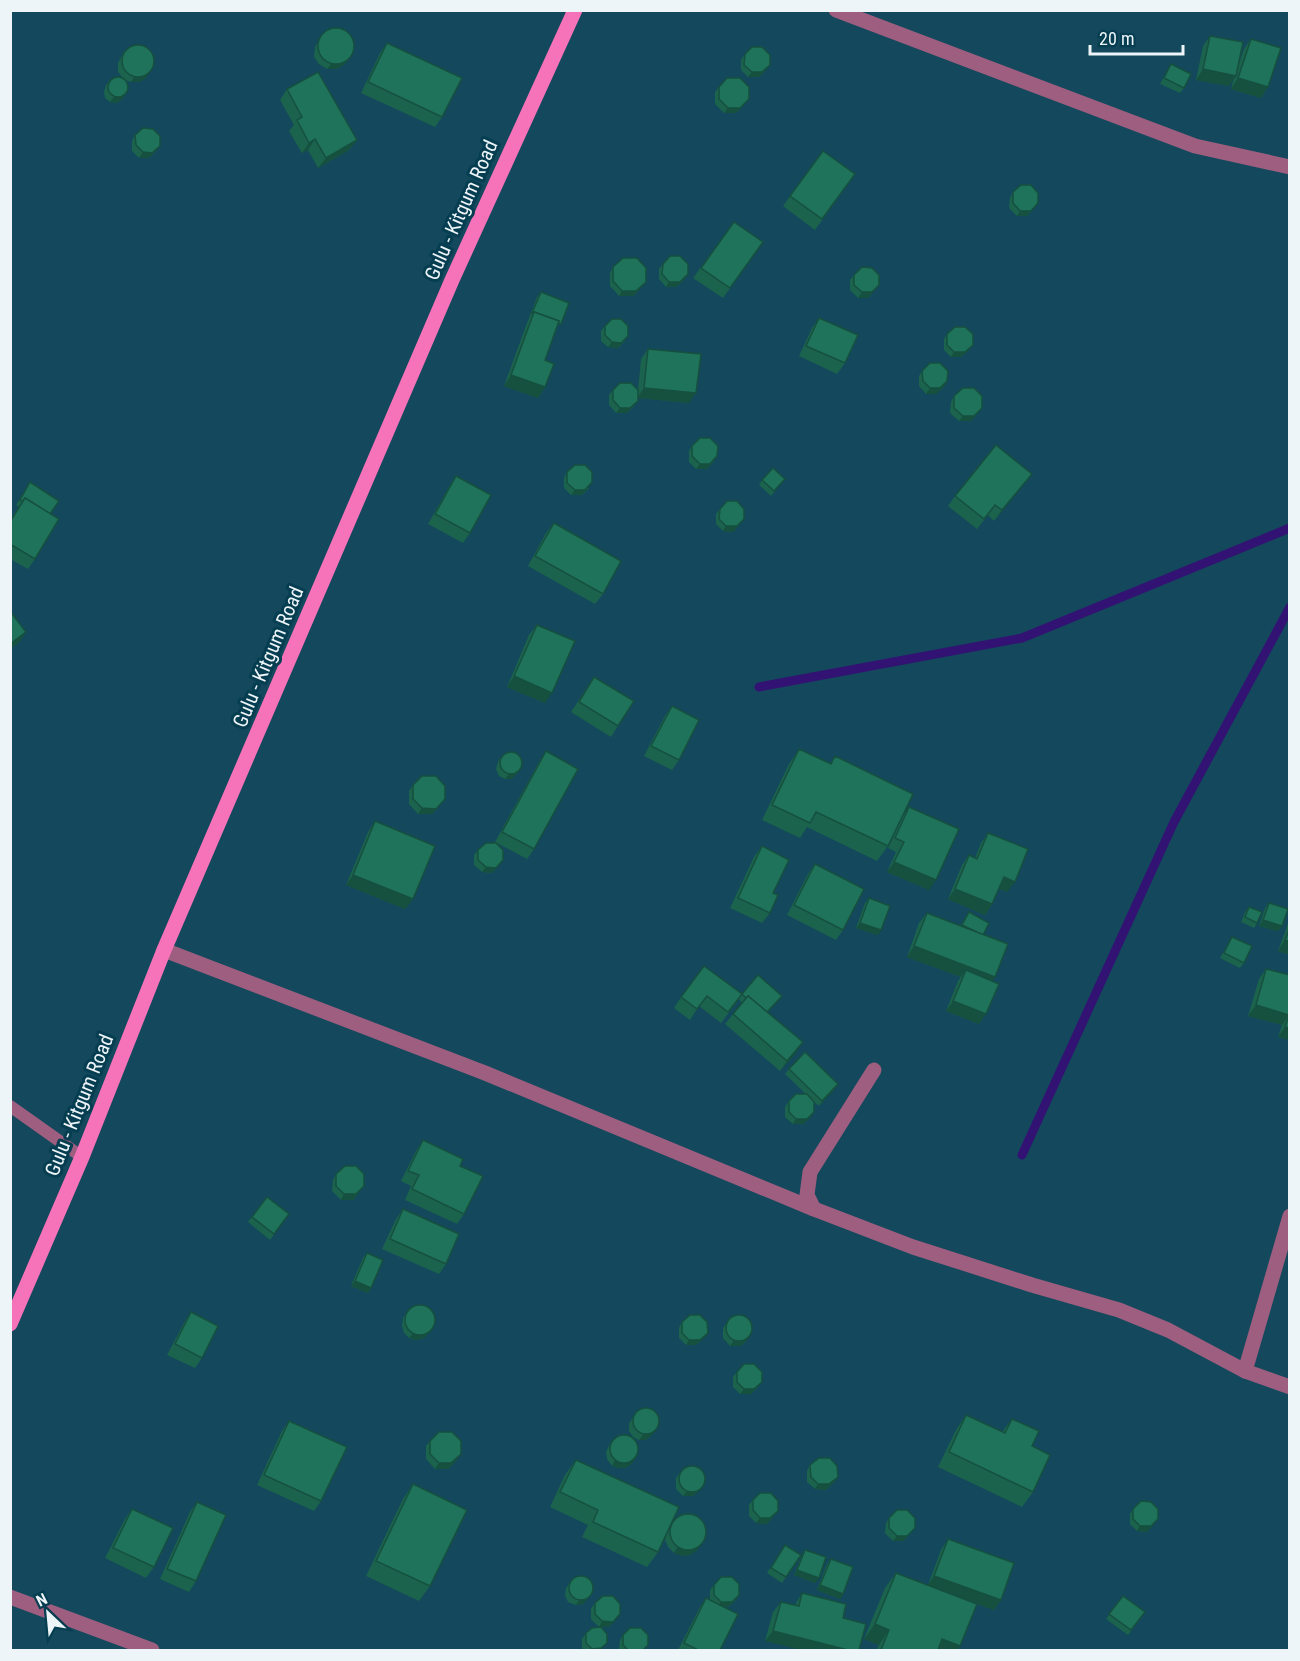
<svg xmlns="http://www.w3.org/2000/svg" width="1300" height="1661" viewBox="0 0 1300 1661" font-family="'Roboto Condensed',sans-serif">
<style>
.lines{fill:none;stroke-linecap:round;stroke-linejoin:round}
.stream{stroke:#321373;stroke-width:9}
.lane{stroke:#9e5e7f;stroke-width:12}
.street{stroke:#9e5e7f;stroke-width:15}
.primary{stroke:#f673ba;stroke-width:15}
.wall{fill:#1b634d}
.shaded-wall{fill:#16503f}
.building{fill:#1f735a;stroke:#16503f;stroke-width:1.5}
.labels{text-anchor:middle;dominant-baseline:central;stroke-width:6;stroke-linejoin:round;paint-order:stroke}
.street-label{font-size:20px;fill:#edf5f9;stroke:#053d51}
</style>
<rect width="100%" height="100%" fill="#14485c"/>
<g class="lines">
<g class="stream">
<path d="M 759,687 L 1022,638 L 1290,528"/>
<path d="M 1022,1155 L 1174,822 L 1290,607"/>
</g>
<path class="lane" d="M 10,1106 L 82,1157"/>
<g class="street">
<path d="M 836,10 L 1195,146 L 1290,167"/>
<path d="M 164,950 L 485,1073 L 814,1209 L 913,1247 L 1032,1285 L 1119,1310 L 1168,1330 L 1245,1371 L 1290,1387"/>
<path d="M 814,1209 L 807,1195 L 810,1172 L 874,1070"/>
<path d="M 1245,1371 L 1290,1216"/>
<path d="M 10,1597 L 152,1650"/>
</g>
<path class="primary" d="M 10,1324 L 82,1157 L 164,950 L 452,280 L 575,10"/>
</g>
<g class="wall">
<path d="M 323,34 L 345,64 L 337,69 L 327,69 L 319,64 L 314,57 L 315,47 Z"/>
<path d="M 1210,36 L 1237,69 L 1244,49 L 1251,39 L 1261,98 L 1231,89 L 1234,78 L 1229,86 L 1196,80 L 1203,46 Z"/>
<path d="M 387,43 L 442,117 L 435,127 L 361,93 L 380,53 Z"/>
<path d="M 125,50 L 146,78 L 139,82 L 131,82 L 125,80 L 126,94 L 122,99 L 117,103 L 110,102 L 105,98 L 104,92 L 106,85 L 110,80 L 122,77 L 118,72 L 118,63 Z"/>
<path d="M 745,54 L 766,70 L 759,77 L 748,77 L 741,70 L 741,60 Z"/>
<path d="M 1171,64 L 1184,88 L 1180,93 L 1160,84 Z"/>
<path d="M 719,87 L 745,104 L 736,113 L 724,113 L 715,104 L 715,92 Z"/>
<path d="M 287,89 L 357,140 L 349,150 L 318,168 L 308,150 L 302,153 L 289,131 L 294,125 L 280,100 Z"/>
<path d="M 135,135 L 156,151 L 149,158 L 139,158 L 132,151 L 132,141 Z"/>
<path d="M 823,151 L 855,174 L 815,230 L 783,206 Z"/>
<path d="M 1013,192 L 1038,203 L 1027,216 L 1017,216 L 1009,208 L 1010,198 Z"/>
<path d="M 734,222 L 763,242 L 723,298 L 693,278 Z"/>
<path d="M 663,264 L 684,280 L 676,287 L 666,287 L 659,279 L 659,269 Z"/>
<path d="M 613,267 L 642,287 L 633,296 L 619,296 L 610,286 L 610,273 Z"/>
<path d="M 854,275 L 879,285 L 868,298 L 858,298 L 850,290 L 850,280 Z"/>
<path d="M 541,292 L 557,329 L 556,329 L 545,360 L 545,387 L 538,398 L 504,386 L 527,323 L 529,319 L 529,318 L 537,297 Z"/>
<path d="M 819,318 L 845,363 L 837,374 L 799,356 L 812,328 Z"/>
<path d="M 605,326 L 625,341 L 618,348 L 608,347 L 601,341 L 601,331 Z"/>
<path d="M 947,334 L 973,345 L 969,350 L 961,357 L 951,357 L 944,350 L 944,339 Z"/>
<path d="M 648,349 L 689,403 L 638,398 L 634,406 L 627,413 L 616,413 L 609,405 L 609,395 L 613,390 L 638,391 L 641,359 Z"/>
<path d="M 922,371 L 944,387 L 936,394 L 926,394 L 919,386 L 919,376 Z"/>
<path d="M 954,396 L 982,408 L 971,421 L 959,421 L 950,413 L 951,402 Z"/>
<path d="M 692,446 L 714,461 L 707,469 L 696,469 L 689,462 L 689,451 Z"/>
<path d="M 567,472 L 589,488 L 582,495 L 571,495 L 564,488 L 564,478 Z"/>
<path d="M 1032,474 L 994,521 L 988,515 L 977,529 L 948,506 L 955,496 Z"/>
<path d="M 456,476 L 470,533 L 463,543 L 428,524 L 449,487 Z"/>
<path d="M 785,479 L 771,496 L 759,485 L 762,480 Z"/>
<path d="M 30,482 L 50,514 L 35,559 L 28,569 L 10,559 L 10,520 L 19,507 L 16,505 Z"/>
<path d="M 720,509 L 744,519 L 733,532 L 723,531 L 716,524 L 716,514 Z"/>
<path d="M 554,523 L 603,594 L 595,604 L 528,566 L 546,533 Z"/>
<path d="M 537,625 L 545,703 L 507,687 L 529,635 Z"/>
<path d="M 594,677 L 618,726 L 611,737 L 571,712 Z"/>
<path d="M 672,706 L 679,760 L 672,770 L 644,756 L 665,716 Z"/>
<path d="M 799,749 L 830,764 L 835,756 L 902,817 L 909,807 L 929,890 L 887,872 L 896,852 L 888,848 L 901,820 L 888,846 L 877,861 L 807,827 L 800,838 L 762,820 L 789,764 Z"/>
<path d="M 546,751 L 534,849 L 527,859 L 497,843 L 503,860 L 492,873 L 482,872 L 474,865 L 474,855 L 478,850 L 496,843 L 495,842 L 539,762 Z"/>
<path d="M 501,757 L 521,769 L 512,779 L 505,779 L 499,776 L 496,769 L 498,762 Z"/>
<path d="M 413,785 L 445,799 L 432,814 L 418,814 L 409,804 L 409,791 Z"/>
<path d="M 375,821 L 413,899 L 405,909 L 346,885 L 368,832 Z"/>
<path d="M 988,833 L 1007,892 L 999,889 L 992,904 L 985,915 L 948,899 L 962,865 L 969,855 L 975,858 L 981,843 Z"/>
<path d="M 762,846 L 773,893 L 770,913 L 762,923 L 730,908 L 754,857 Z"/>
<path d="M 815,864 L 843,930 L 836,940 L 787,915 L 808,874 Z"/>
<path d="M 869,898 L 878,935 L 856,928 L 865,903 Z"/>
<path d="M 1269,903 L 1282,926 L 1278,931 L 1259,926 L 1265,908 Z"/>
<path d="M 1249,907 L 1257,923 L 1254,928 L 1241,922 L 1245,912 Z"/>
<path d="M 969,912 L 983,935 L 992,981 L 979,1024 L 946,1011 L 958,981 L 961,977 L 907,957 L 919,923 L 927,913 L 960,926 Z"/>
<path d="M 1290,918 L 1290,955 L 1278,951 Z"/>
<path d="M 1232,937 L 1244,963 L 1240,968 L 1220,958 Z"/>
<path d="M 1266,969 L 1290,975 L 1290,1040 L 1278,1037 L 1282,1025 L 1248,1016 L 1259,979 Z"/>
<path d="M 742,994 L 778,1001 L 768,1012 L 796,1053 L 780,1071 L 725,1024 L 742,1003 L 739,999 L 721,1023 L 699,1006 L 690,1020 L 674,1008 L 681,997 Z"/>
<path d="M 789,1069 L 838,1084 L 834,1090 L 819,1106 L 814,1102 L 811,1117 L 803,1124 L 793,1124 L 785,1117 L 785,1107 L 789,1101 L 806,1094 L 785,1074 Z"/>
<path d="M 423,1140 L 460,1166 L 464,1214 L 457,1224 L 405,1200 L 411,1186 L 401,1181 L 416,1151 Z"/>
<path d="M 336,1174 L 364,1186 L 353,1200 L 341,1200 L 332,1191 L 333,1180 Z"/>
<path d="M 267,1197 L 289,1214 L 270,1240 L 248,1222 Z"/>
<path d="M 403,1209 L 446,1264 L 439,1274 L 382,1249 L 396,1219 Z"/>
<path d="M 367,1253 L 371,1288 L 368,1293 L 351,1286 L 363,1258 Z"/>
<path d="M 191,1312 L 202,1358 L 195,1368 L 167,1355 L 184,1323 Z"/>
<path d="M 407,1313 L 434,1327 L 424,1338 L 416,1340 L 409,1338 L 404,1333 L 402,1326 L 403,1318 Z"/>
<path d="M 682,1322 L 708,1333 L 704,1338 L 696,1345 L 686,1345 L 679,1338 L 679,1328 Z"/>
<path d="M 727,1323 L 752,1333 L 748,1339 L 741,1346 L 730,1346 L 723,1338 L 723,1328 Z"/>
<path d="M 737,1372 L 758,1387 L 751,1394 L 740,1394 L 733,1387 L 733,1377 Z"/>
<path d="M 636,1412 L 652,1435 L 646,1440 L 639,1440 L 633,1437 L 629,1431 L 629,1424 Z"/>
<path d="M 966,1415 L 1002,1432 L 1012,1419 L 1032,1446 L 1033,1492 L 1022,1507 L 938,1467 L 956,1430 Z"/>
<path d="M 289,1421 L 321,1501 L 314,1511 L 257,1485 L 282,1431 Z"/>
<path d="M 612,1440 L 632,1463 L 626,1468 L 619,1468 L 612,1466 L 607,1459 L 606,1452 Z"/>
<path d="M 430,1441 L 457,1460 L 448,1469 L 435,1469 L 426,1459 L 426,1446 Z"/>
<path d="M 576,1460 L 672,1523 L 697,1550 L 690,1555 L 682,1556 L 674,1553 L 668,1547 L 665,1540 L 666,1535 L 658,1552 L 647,1567 L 582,1537 L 588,1525 L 550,1507 L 565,1475 Z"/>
<path d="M 810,1465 L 838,1477 L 834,1482 L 826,1490 L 815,1489 L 807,1482 L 807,1471 Z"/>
<path d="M 680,1473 L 701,1489 L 693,1496 L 683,1496 L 676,1489 L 676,1478 Z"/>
<path d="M 413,1484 L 430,1586 L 419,1601 L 366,1576 L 403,1499 Z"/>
<path d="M 753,1500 L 774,1516 L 767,1524 L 756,1523 L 749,1516 L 749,1505 Z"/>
<path d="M 197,1502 L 196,1581 L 189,1592 L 160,1579 L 190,1512 Z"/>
<path d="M 132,1509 L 154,1567 L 146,1578 L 105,1558 L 125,1519 Z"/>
<path d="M 1133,1509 L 1154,1524 L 1147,1532 L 1137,1531 L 1130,1524 L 1130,1514 Z"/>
<path d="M 889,1518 L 911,1533 L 903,1541 L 893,1541 L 885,1533 L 886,1523 Z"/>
<path d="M 948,1539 L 1001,1600 L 994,1610 L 969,1601 L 960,1646 L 957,1650 L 876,1650 L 879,1645 L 864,1639 L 885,1588 L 896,1573 L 928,1585 L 941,1550 Z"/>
<path d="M 785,1545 L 801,1555 L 782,1583 L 767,1573 Z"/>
<path d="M 805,1550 L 819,1578 L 815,1583 L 794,1575 L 802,1555 Z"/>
<path d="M 831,1559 L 843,1594 L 840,1599 L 817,1590 L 827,1564 Z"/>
<path d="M 570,1583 L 588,1598 L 583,1604 L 576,1605 L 568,1602 L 565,1595 L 566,1588 Z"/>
<path d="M 714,1585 L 736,1600 L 728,1607 L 725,1607 L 720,1650 L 678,1650 L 699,1609 L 706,1598 L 710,1600 L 710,1590 Z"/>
<path d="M 802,1593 L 846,1604 L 765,1641 L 773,1612 L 781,1602 L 795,1605 Z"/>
<path d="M 1123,1596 L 1145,1612 L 1128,1635 L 1106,1619 Z"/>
<path d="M 595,1603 L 620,1614 L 609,1627 L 599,1627 L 591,1619 L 591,1609 Z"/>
<path d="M 586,1633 L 607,1643 L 600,1650 L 585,1650 L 582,1648 L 582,1639 Z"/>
<path d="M 623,1635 L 644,1650 L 619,1650 L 620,1640 Z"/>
</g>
<g class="shaded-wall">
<path d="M 349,59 L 345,64 L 337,69 L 327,69 L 331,64 Z"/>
<path d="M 770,65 L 766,70 L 759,77 L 748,77 L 752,72 Z"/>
<path d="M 1203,69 L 1236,76 L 1229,86 L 1196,80 Z"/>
<path d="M 150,72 L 146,78 L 139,82 L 131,82 L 134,77 Z"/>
<path d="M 1238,78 L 1268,87 L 1261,98 L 1231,89 Z"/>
<path d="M 126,94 L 122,99 L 117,103 L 110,102 L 114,97 Z"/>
<path d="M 749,99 L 736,113 L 724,113 L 728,108 Z"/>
<path d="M 315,139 L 308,150 L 302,153 L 309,143 Z"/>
<path d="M 357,140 L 349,150 L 318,168 L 326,158 Z"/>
<path d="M 160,146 L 156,151 L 149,158 L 139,158 L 143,152 Z"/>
<path d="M 1038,203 L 1027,216 L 1017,216 L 1020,211 Z"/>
<path d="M 688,274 L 684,280 L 676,287 L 666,287 L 669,282 Z"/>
<path d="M 646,282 L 642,287 L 633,296 L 619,296 L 622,291 Z"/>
<path d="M 879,285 L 868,298 L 858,298 L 862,292 Z"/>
<path d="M 628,336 L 618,348 L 608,347 L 612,342 Z"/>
<path d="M 973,345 L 969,350 L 961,357 L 951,357 L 954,352 Z"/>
<path d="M 511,375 L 545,387 L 538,398 L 504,386 Z"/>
<path d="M 947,381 L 944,387 L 936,394 L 926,394 L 930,388 Z"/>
<path d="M 644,388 L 696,393 L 689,403 L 637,398 Z"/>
<path d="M 638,401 L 627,413 L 616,413 L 620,408 Z"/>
<path d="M 982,408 L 971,421 L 959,421 L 963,416 Z"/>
<path d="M 717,456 L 707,469 L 696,469 L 700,464 Z"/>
<path d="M 1032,474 L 1024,484 L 994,521 L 1002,510 Z"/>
<path d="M 592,482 L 582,495 L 571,495 L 575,490 Z"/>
<path d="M 744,519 L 733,532 L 723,531 L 726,526 Z"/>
<path d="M 26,632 L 19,643 L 10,649 L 10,644 Z"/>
<path d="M 514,676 L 552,693 L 545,703 L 507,687 Z"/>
<path d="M 521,769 L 512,779 L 505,779 L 509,774 Z"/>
<path d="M 445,799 L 432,814 L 418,814 L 422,808 Z"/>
<path d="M 503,860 L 492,873 L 482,872 L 486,867 Z"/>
<path d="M 894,862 L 936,880 L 929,890 L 887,872 Z"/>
<path d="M 353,875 L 413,899 L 405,909 L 346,885 Z"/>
<path d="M 1004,877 L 1015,882 L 1007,892 L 997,888 Z"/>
<path d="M 955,889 L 992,904 L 985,915 L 948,899 Z"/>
<path d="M 1263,920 L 1282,926 L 1278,931 L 1259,926 Z"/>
<path d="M 860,923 L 881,930 L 878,935 L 856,928 Z"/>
<path d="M 1285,940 L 1290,942 L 1290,955 L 1278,951 Z"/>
<path d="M 914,946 L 995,977 L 988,988 L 966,970 L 961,977 L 907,957 Z"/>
<path d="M 953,1001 L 986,1014 L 979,1024 L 946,1011 Z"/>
<path d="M 1256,1005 L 1289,1015 L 1282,1025 L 1248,1016 Z"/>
<path d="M 1285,1027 L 1290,1028 L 1290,1040 L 1278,1037 Z"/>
<path d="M 803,1042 L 796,1053 L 780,1071 L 787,1061 Z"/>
<path d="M 838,1084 L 834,1090 L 819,1106 L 822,1101 Z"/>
<path d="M 814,1112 L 811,1117 L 803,1124 L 793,1124 L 796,1119 Z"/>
<path d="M 364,1186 L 353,1200 L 341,1200 L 344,1194 Z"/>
<path d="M 355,1281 L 371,1288 L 368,1293 L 351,1286 Z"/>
<path d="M 434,1327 L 424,1338 L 416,1340 L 409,1338 L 413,1333 Z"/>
<path d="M 708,1333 L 704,1338 L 696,1345 L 686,1345 L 689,1340 Z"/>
<path d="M 752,1333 L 748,1339 L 741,1346 L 730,1346 L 734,1340 Z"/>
<path d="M 762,1382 L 758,1387 L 751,1394 L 740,1394 L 744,1389 Z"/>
<path d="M 656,1430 L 652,1435 L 646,1440 L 639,1440 L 643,1435 Z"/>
<path d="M 461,1454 L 457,1460 L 448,1469 L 435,1469 L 439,1463 Z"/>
<path d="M 636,1458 L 632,1463 L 626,1468 L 619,1468 L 612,1466 L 615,1460 Z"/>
<path d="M 838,1477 L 834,1482 L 826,1490 L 815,1489 L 818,1484 Z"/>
<path d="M 705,1484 L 701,1489 L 693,1496 L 683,1496 L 687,1491 Z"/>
<path d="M 778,1511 L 767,1524 L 756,1523 L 760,1518 Z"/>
<path d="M 1158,1519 L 1154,1524 L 1147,1532 L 1137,1531 L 1140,1526 Z"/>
<path d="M 915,1528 L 903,1541 L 893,1541 L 897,1536 Z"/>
<path d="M 701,1545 L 697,1550 L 690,1555 L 682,1556 L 674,1553 L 677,1548 Z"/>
<path d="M 797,1570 L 819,1578 L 815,1583 L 794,1575 Z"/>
<path d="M 934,1576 L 1001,1600 L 994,1610 L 927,1586 Z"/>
<path d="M 820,1585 L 843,1594 L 840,1599 L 817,1590 Z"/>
<path d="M 592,1593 L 583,1604 L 576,1605 L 579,1600 Z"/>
<path d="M 739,1595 L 736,1600 L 728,1607 L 717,1607 L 721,1602 Z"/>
<path d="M 620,1614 L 609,1627 L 599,1627 L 602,1621 Z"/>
<path d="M 875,1624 L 889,1630 L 879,1645 L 864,1639 Z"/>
<path d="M 773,1631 L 848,1650 L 801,1650 L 765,1641 Z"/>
<path d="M 942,1639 L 960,1646 L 957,1650 L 934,1650 Z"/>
<path d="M 607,1643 L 600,1650 L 590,1650 L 592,1649 Z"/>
</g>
<g class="building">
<circle cx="336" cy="46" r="18"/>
<path d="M 1210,36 L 1243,42 L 1236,76 L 1203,69 Z"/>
<path d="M 1251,39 L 1281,48 L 1268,87 L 1238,78 Z"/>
<path d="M 387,43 L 462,78 L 442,117 L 368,82 Z"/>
<circle cx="138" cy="61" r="16"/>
<path d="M 752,47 L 762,47 L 770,55 L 770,65 L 762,72 L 752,72 L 744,65 L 745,54 Z"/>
<path d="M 1171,64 L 1191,74 L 1184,88 L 1164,78 Z"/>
<path d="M 318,72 L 357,140 L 326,158 L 315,139 L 309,143 L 297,120 L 302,117 L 287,89 Z"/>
<circle cx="118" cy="87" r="10"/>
<path d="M 727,78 L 740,78 L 749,87 L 749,99 L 740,108 L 728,108 L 719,99 L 719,87 Z"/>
<path d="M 143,128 L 153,129 L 160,136 L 160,146 L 152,153 L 143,152 L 136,145 L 135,135 Z"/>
<path d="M 823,151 L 855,174 L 822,219 L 790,196 Z"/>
<path d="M 1021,185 L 1031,185 L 1038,193 L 1038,203 L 1031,211 L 1020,211 L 1013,203 L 1013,192 Z"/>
<path d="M 734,222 L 763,242 L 730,288 L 701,268 Z"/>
<path d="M 670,256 L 680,256 L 688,264 L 688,274 L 680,282 L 669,282 L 662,274 L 663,264 Z"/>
<path d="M 623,258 L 637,258 L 646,268 L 646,282 L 636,291 L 622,291 L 613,281 L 613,267 Z"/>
<path d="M 862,267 L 872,268 L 879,275 L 879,285 L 872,292 L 862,292 L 854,285 L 854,275 Z"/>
<path d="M 541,292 L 569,303 L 561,324 L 558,323 L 559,321 L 534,312 L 533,314 L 532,313 Z"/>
<path d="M 534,312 L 559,321 L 545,360 L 554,364 L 545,387 L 511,375 Z"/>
<path d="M 819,318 L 858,335 L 845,363 L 806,346 Z"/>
<path d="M 612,319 L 621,319 L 628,326 L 628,336 L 621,343 L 612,342 L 605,335 L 605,326 Z"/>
<path d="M 955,327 L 965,327 L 973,334 L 973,345 L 965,352 L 954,352 L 947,345 L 947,334 Z"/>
<path d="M 648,349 L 701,354 L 696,393 L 644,388 Z"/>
<path d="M 930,363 L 940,363 L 948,371 L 947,381 L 940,388 L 930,388 L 923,381 L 922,371 Z"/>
<path d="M 620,383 L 631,383 L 638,390 L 638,401 L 630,408 L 620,408 L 613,400 L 613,390 Z"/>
<path d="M 963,388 L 974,388 L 982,396 L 982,408 L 974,416 L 963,416 L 954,408 L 954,396 Z"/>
<path d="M 700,438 L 710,438 L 718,446 L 717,456 L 710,464 L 700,464 L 692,456 L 692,446 Z"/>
<path d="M 996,445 L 1032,474 L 1002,510 L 995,505 L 984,519 L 955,496 Z"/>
<path d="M 575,465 L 585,465 L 592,472 L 592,482 L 585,490 L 575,490 L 567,483 L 567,472 Z"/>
<path d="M 773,468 L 785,479 L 774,491 L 762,480 Z"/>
<path d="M 456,476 L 491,495 L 470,533 L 435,514 Z"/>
<path d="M 30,482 L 59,501 L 50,514 L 25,498 L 23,501 L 20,500 Z"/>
<path d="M 25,498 L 59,519 L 35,559 L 10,544 L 10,522 Z"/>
<path d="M 727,501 L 737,501 L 744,509 L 744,519 L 737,526 L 726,526 L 719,519 L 720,509 Z"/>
<path d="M 554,523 L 621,561 L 603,594 L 535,556 Z"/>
<path d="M 10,611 L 26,632 L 10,644 Z"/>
<path d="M 537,625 L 575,641 L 552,693 L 514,676 Z"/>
<path d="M 594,677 L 634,701 L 618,726 L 579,702 Z"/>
<path d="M 672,706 L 699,720 L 679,760 L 651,746 Z"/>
<path d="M 799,749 L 831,764 L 835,756 L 913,794 L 888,846 L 816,812 L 810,823 L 772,805 Z"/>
<path d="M 546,751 L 578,769 L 534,849 L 502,832 Z"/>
<circle cx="511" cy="763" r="11"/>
<path d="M 422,776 L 436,776 L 445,786 L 445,799 L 436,809 L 422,808 L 413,799 L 413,785 Z"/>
<path d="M 909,807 L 959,829 L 936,880 L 894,862 L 904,842 L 895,838 Z"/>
<path d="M 375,821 L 435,846 L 413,899 L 353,875 Z"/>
<path d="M 988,833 L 1028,849 L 1015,882 L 1004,877 L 992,904 L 955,889 L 969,855 L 977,859 Z"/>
<path d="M 486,843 L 496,843 L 503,850 L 503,860 L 496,868 L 486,867 L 478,860 L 478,850 Z"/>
<path d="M 762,846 L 789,860 L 773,893 L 778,895 L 770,913 L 738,898 Z"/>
<path d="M 815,864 L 864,889 L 843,930 L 794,905 Z"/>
<path d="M 869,898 L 890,906 L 881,930 L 860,923 Z"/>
<path d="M 1269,903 L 1288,909 L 1282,926 L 1263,920 Z"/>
<path d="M 1249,907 L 1262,912 L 1257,923 L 1245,917 Z"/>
<path d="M 969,912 L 989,923 L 983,935 L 962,925 Z"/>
<path d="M 927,913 L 1008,944 L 995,977 L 914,946 Z"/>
<path d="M 1290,928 L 1290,942 L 1285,940 Z"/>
<path d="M 1232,937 L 1252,946 L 1244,963 L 1224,953 Z"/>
<path d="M 704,966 L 742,994 L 728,1012 L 707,996 L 697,1009 L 681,997 Z"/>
<path d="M 1266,969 L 1290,975 L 1290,1028 L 1285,1027 L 1289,1015 L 1256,1005 Z"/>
<path d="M 966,970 L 999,984 L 986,1014 L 953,1001 Z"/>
<path d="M 758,975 L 782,996 L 767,1012 L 748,996 L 746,998 L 742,994 Z"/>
<path d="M 748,996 L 803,1042 L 787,1061 L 733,1014 Z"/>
<path d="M 805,1052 L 838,1084 L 822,1101 L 789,1069 Z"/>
<path d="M 796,1094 L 807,1094 L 814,1102 L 814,1112 L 807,1119 L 796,1119 L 789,1112 L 789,1101 Z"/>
<path d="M 423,1140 L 463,1159 L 460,1166 L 483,1176 L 464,1214 L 412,1189 L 419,1175 L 408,1171 Z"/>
<path d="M 345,1166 L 356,1166 L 364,1174 L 364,1186 L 356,1194 L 344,1194 L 336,1186 L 336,1174 Z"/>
<path d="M 267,1197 L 289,1214 L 274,1234 L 252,1217 Z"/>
<path d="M 403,1209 L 459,1234 L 446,1264 L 390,1239 Z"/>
<path d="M 367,1253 L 383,1260 L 371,1288 L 355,1281 Z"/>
<circle cx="420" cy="1320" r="15"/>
<path d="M 191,1312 L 218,1326 L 202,1358 L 175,1344 Z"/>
<path d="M 690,1315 L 700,1315 L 707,1322 L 708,1333 L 700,1340 L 689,1340 L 682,1333 L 682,1322 Z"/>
<circle cx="739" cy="1328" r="13"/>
<path d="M 744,1364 L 754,1364 L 762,1372 L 762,1382 L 754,1389 L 744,1389 L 737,1382 L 737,1372 Z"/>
<circle cx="646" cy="1421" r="13"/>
<path d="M 966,1415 L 1005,1433 L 1012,1419 L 1039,1431 L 1032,1446 L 1050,1455 L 1033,1492 L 949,1452 Z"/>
<path d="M 289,1421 L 347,1447 L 321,1501 L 264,1475 Z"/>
<path d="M 439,1432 L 452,1432 L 461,1441 L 461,1454 L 451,1463 L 439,1463 L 430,1454 L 430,1441 Z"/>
<circle cx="624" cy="1449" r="14"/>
<path d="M 819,1458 L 830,1458 L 837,1466 L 838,1477 L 829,1484 L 818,1484 L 811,1477 L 810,1465 Z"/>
<path d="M 576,1460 L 679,1507 L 658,1552 L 593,1522 L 598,1510 L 560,1492 Z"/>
<circle cx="692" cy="1479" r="13"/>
<path d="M 413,1484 L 467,1510 L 430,1586 L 376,1561 Z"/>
<path d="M 760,1493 L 771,1493 L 778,1501 L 778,1511 L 770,1518 L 760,1518 L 753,1510 L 753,1500 Z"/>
<path d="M 1141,1501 L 1151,1502 L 1158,1509 L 1158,1519 L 1151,1526 L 1140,1526 L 1133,1519 L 1133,1509 Z"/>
<path d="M 197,1502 L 226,1515 L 196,1581 L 167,1569 Z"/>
<path d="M 132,1509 L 173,1528 L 154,1567 L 113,1548 Z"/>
<path d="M 897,1510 L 907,1510 L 915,1518 L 915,1528 L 907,1536 L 897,1536 L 889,1528 L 889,1518 Z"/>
<circle cx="688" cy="1532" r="18"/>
<path d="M 948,1539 L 1014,1563 L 1001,1600 L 934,1576 Z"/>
<path d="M 785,1545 L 801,1555 L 786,1577 L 771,1568 Z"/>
<path d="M 805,1550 L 826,1557 L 819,1578 L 797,1570 Z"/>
<path d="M 831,1559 L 853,1567 L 843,1594 L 820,1585 Z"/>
<path d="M 896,1573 L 977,1604 L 960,1646 L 942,1639 L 938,1650 L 881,1650 L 889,1630 L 875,1624 Z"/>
<circle cx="581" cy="1588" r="12"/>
<path d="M 721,1577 L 732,1577 L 739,1584 L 739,1595 L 732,1602 L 721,1602 L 714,1595 L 714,1585 Z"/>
<path d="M 802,1593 L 846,1604 L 843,1618 L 866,1624 L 859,1650 L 848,1650 L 773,1631 L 781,1602 L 799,1606 Z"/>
<path d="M 603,1596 L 613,1596 L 620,1604 L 620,1614 L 613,1622 L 602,1621 L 595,1614 L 595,1603 Z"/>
<path d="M 1123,1596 L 1145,1612 L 1131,1630 L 1109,1614 Z"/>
<path d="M 706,1598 L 738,1614 L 720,1650 L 698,1650 L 684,1643 Z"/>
<path d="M 601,1627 L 607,1634 L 607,1643 L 601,1648 L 592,1649 L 586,1643 L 586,1633 L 592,1628 Z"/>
<path d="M 630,1628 L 641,1628 L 648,1635 L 648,1645 L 643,1650 L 628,1650 L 623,1645 L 623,1635 Z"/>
</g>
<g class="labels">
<g class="street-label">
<text transform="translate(461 210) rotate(-66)">Gulu - Kitgum Road</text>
<text transform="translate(268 657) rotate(-67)">Gulu - Kitgum Road</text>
<text transform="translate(79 1105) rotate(-68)">Gulu - Kitgum Road</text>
</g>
</g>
<rect width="1300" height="1661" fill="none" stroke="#edf5f9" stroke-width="24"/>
<g transform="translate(48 1613) rotate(334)" stroke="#053d51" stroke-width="4.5" paint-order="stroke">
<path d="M0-4.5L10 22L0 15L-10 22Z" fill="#edf5f9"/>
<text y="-9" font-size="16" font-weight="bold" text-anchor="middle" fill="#edf5f9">N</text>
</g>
<path d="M1090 45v9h93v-9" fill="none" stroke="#edf5f9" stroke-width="3"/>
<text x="1099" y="45" font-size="18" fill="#edf5f9" stroke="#053d51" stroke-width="4.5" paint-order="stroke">20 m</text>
</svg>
